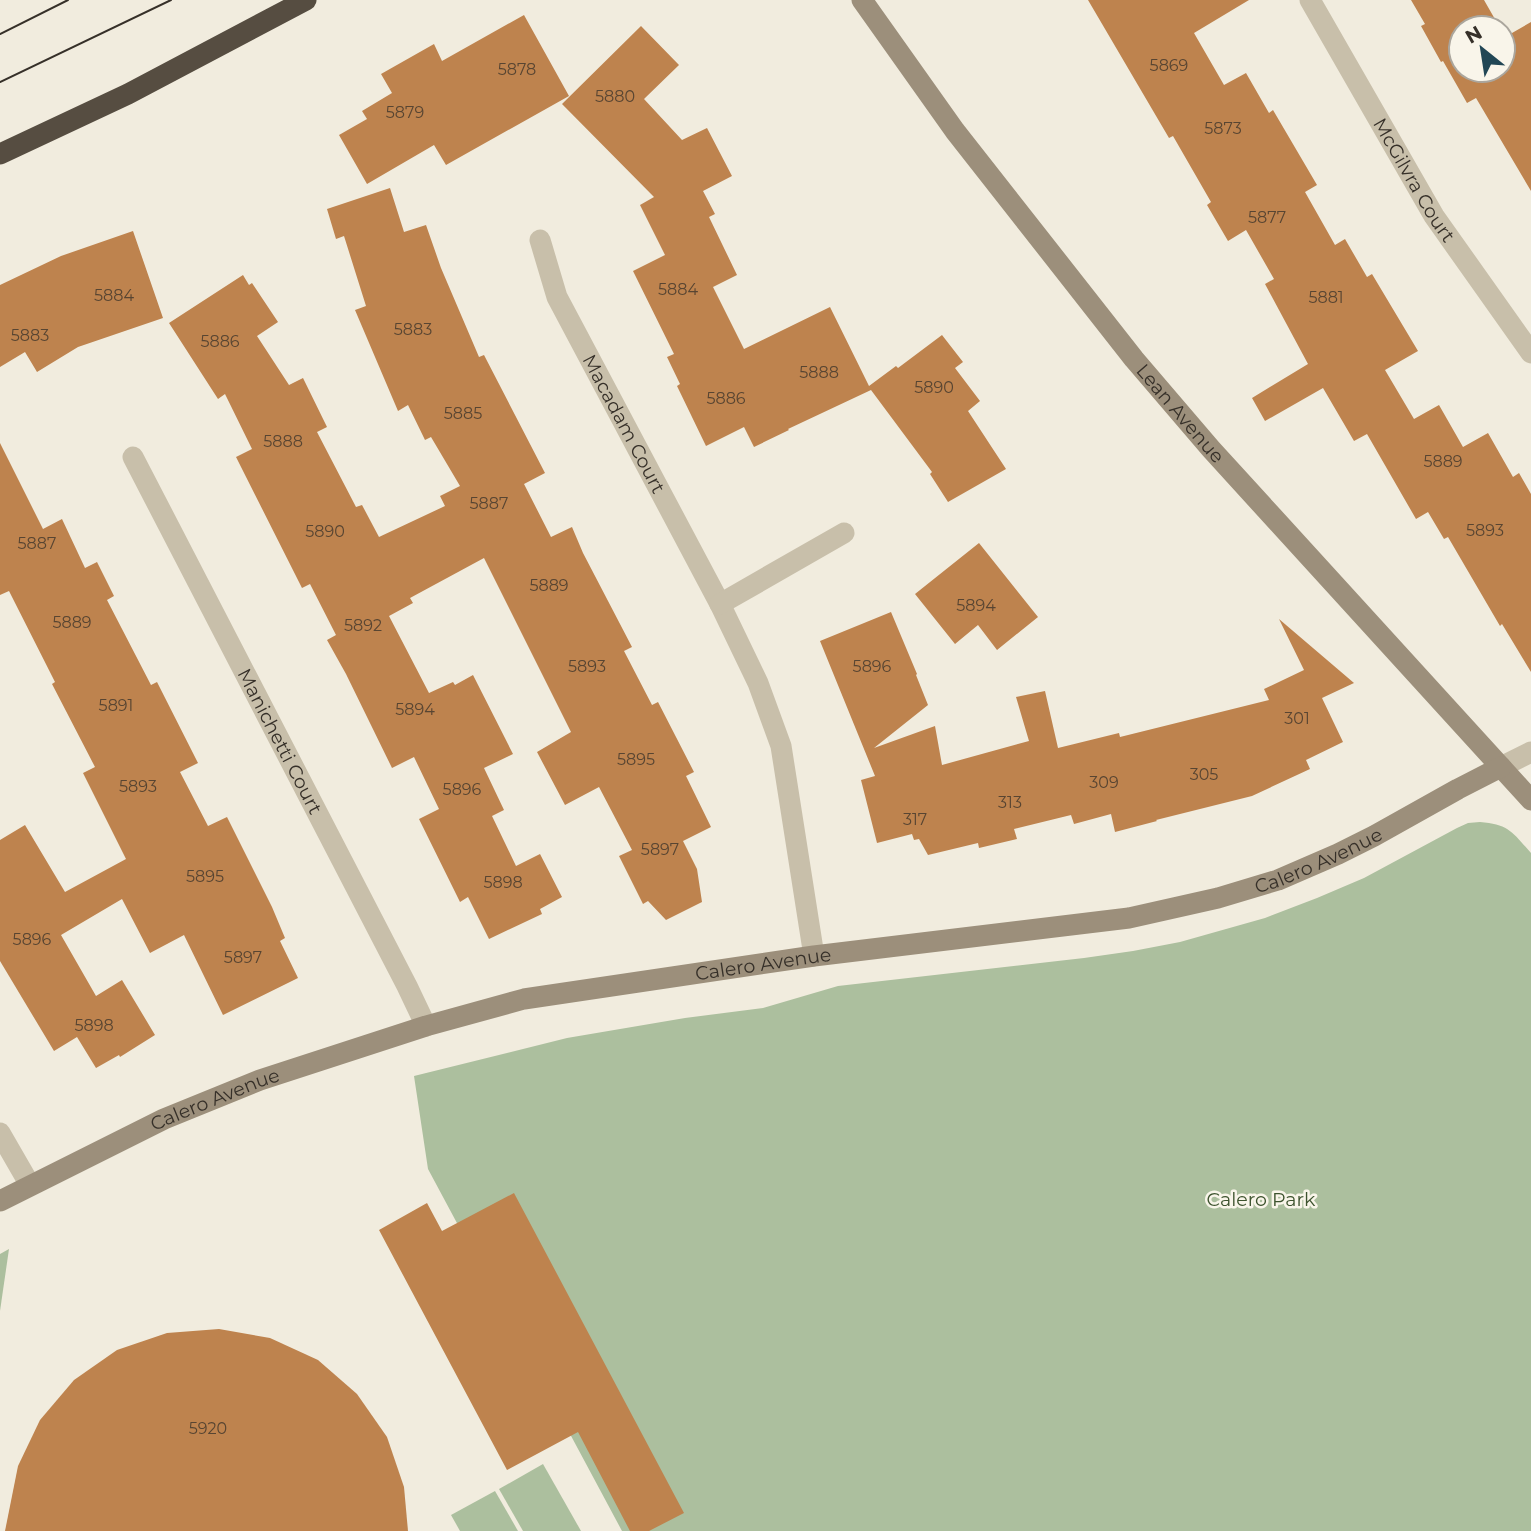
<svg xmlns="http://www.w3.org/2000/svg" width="1531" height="1531" viewBox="0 0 1531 1531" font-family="Montserrat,sans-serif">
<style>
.green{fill:#acbf9e}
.building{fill:#be834e}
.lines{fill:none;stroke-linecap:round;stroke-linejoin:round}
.street{stroke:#c8bfaa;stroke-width:21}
.secondary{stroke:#9c8f7b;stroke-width:21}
.highway{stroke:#564d41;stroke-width:21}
.tram{stroke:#363029;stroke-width:2}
.labels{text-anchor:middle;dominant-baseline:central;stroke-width:5;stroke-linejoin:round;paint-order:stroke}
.number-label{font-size:16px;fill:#584532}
.street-label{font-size:19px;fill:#363029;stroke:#f9f5ea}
.park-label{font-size:19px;fill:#3d532e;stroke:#f9f5ea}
</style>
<rect width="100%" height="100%" fill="#f1ecde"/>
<g class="green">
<path d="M 1480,822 C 1509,824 1513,833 1531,853 L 1531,1531 L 622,1531 L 428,1169 L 414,1076 L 567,1038 L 685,1018 L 763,1008 L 838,986 L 1084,958 L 1133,951 L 1180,942 L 1265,918 L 1317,898 L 1364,878 L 1457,828 L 1468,823 Z"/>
<path d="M 9,1249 L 0,1311 L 0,1254 Z"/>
<path d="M 543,1464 L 581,1531 L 523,1531 L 499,1489 Z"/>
<path d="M 495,1491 L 518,1531 L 460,1531 L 451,1515 Z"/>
</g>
<g class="building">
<path d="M 1088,0 L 1249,0 L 1194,33 L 1224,85 L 1246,73 L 1269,113 L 1273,110 L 1317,185 L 1305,192 L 1335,245 L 1345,239 L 1367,277 L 1372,274 L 1418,351 L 1385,370 L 1414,419 L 1439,405 L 1463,447 L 1488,433 L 1513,477 L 1519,473 L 1531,494 L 1531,672 L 1502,624 L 1500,626 L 1448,537 L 1444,539 L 1428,512 L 1416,519 L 1367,434 L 1354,441 L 1323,388 L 1265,421 L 1252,398 L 1308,364 L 1265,284 L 1274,279 L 1246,230 L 1228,241 L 1207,205 L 1211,202 L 1173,136 L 1169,138 Z"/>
<path d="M 1411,0 L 1484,0 L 1500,28 L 1461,28 L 1461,70 L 1503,70 L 1503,33 L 1505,37 L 1531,22 L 1531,191 L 1476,98 L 1467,103 L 1443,61 L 1441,62 L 1421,26 L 1425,24 Z"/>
<path d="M 524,15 L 569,96 L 446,165 L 434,145 L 367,184 L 339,135 L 367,119 L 362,111 L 392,93 L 381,74 L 434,44 L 442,61 Z"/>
<path d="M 641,26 L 679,65 L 644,99 L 682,140 L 707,128 L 732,176 L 703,191 L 715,214 L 709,217 L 737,275 L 713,287 L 744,349 L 830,307 L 869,386 L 896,366 L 898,368 L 942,335 L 963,362 L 955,368 L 980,401 L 968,411 L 1006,469 L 948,502 L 930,474 L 932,472 L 871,390 L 788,429 L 789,430 L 754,447 L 744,427 L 706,446 L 677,386 L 680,384 L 667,357 L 674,354 L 633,271 L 665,255 L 640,205 L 654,197 L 562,104 Z"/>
<path d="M 390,188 L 404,232 L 426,225 L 441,268 L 479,357 L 484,355 L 545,473 L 524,484 L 551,537 L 572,527 L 583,553 L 632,647 L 624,651 L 652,705 L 658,702 L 694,772 L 686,776 L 711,827 L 683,841 L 697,869 L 702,902 L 666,920 L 648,901 L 643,904 L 619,856 L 632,850 L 599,787 L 565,805 L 537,752 L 571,732 L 484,558 L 410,598 L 413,603 L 389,616 L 429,693 L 453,682 L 455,685 L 473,675 L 513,754 L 484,768 L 504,810 L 492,816 L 516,866 L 540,854 L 562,897 L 540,909 L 542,914 L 489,939 L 468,897 L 460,902 L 419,819 L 439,809 L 414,757 L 392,768 L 346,674 L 327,640 L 336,635 L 310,584 L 302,588 L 236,457 L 252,449 L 225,394 L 218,399 L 169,323 L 243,275 L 249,285 L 252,283 L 278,322 L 257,336 L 289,385 L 303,378 L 327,427 L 317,432 L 356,507 L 362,505 L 379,537 L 445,506 L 440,496 L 460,486 L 431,437 L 425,440 L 408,405 L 398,411 L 355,310 L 366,306 L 344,236 L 336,239 L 327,209 Z"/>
<path d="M 133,231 L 163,318 L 78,347 L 37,372 L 25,352 L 0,367 L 0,285 L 61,256 Z"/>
<path d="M 0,443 L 43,529 L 62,519 L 85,568 L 97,562 L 114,596 L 107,600 L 151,685 L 157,682 L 198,763 L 180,772 L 208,826 L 227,817 L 272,907 L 285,938 L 280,941 L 298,978 L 223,1015 L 184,935 L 150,953 L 122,899 L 61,935 L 96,996 L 122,980 L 155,1035 L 120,1057 L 119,1055 L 96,1068 L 77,1037 L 54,1051 L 0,961 L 0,840 L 25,825 L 65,892 L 126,859 L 83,773 L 95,767 L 52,684 L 55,682 L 9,591 L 0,595 Z"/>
<path d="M 979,543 L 1038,617 L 997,650 L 978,625 L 955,644 L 915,594 Z"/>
<path d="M 891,612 L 917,674 L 916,675 L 928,705 L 874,748 L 935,726 L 942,765 L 1029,741 L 1016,697 L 1045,691 L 1058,748 L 1119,733 L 1120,737 L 1269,700 L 1264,689 L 1304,670 L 1279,619 L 1354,683 L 1322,698 L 1343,742 L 1306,760 L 1310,769 L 1252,796 L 1156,820 L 1157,821 L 1115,832 L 1111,814 L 1074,824 L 1071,815 L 1014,829 L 1017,839 L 979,848 L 978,843 L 928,855 L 919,839 L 914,840 L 912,834 L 877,843 L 861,780 L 875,776 L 820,641 Z"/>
<path d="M 514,1193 L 684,1513 L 649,1531 L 630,1531 L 578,1432 L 507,1470 L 379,1230 L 427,1203 L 442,1231 Z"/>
<path d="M 219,1329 L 270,1338 L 318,1360 L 357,1394 L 387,1437 L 404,1487 L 408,1531 L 5,1531 L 18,1466 L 40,1420 L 74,1380 L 117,1350 L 167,1333 Z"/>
</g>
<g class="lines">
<g class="street">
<path id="s1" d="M 1310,0 L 1434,216 L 1531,353"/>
<path id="s2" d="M 540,240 L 557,297 L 720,604 L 758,683 L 781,746 L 814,956"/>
<path id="s3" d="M 133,457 L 407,986 L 426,1026"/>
<path d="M 720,604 L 844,533"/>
<path d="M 1501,767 L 1531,752"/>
<path d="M 0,1133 L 30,1185"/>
</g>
<g class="secondary">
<path id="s4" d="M 862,0 L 955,131 L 1134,359 L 1211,449 L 1531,800"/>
<path id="s5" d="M 0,1201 L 164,1119 L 260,1080 L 426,1026 L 524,999 L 814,956 L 1129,918 L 1218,898 L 1278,880 L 1338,854 L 1374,836 L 1458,789 L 1501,767"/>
</g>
<path class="highway" d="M 0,154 L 128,94 L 306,0"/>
<g class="tram">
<path d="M 0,34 L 68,0"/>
<path d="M 0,82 L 171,0"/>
</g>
</g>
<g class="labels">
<g class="number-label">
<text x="1169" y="65">5869</text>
<text x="517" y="69">5878</text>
<text x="615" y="96">5880</text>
<text x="405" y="112">5879</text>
<text x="1223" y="128">5873</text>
<text x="1267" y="217">5877</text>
<text x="678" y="289">5884</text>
<text x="114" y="295">5884</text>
<text x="1326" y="297">5881</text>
<text x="413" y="329">5883</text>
<text x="30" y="335">5883</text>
<text x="220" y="341">5886</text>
<text x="819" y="372">5888</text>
<text x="934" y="387">5890</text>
<text x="726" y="398">5886</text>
<text x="463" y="413">5885</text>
<text x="283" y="441">5888</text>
<text x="1443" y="461">5889</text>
<text x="489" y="503">5887</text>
<text x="1485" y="530">5893</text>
<text x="325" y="531">5890</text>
<text x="37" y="543">5887</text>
<text x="549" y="585">5889</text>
<text x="976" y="605">5894</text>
<text x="72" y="622">5889</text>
<text x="363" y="625">5892</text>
<text x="587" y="666">5893</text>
<text x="872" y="666">5896</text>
<text x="116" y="705">5891</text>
<text x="415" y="709">5894</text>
<text x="1297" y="718">301</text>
<text x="636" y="759">5895</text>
<text x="1204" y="774">305</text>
<text x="1104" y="782">309</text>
<text x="138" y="786">5893</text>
<text x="462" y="789">5896</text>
<text x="1010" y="802">313</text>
<text x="915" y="819">317</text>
<text x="660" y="849">5897</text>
<text x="205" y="876">5895</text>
<text x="503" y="882">5898</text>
<text x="32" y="939">5896</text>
<text x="243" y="957">5897</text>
<text x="94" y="1025">5898</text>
<text x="208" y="1428">5920</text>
</g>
<g class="street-label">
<text stroke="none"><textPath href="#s1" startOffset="208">McGilvra Court</textPath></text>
<text stroke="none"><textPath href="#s4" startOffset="522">Lean Avenue</textPath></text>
<text stroke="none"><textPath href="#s2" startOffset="203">Macadam Court</textPath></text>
<text stroke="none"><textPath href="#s3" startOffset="320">Manichetti Court</textPath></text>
<text stroke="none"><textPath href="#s5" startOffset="1372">Calero Avenue</textPath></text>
<text stroke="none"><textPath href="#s5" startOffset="805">Calero Avenue</textPath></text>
<text stroke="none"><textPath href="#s5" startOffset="238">Calero Avenue</textPath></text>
</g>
<g class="park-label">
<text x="1261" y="1199">Calero Park</text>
</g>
</g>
<g transform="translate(1482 49) rotate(330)"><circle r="33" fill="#f9f5ea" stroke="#aba69d" stroke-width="2"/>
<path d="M0-5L12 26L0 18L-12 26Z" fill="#214655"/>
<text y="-10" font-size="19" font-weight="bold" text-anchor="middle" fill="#363029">N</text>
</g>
</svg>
